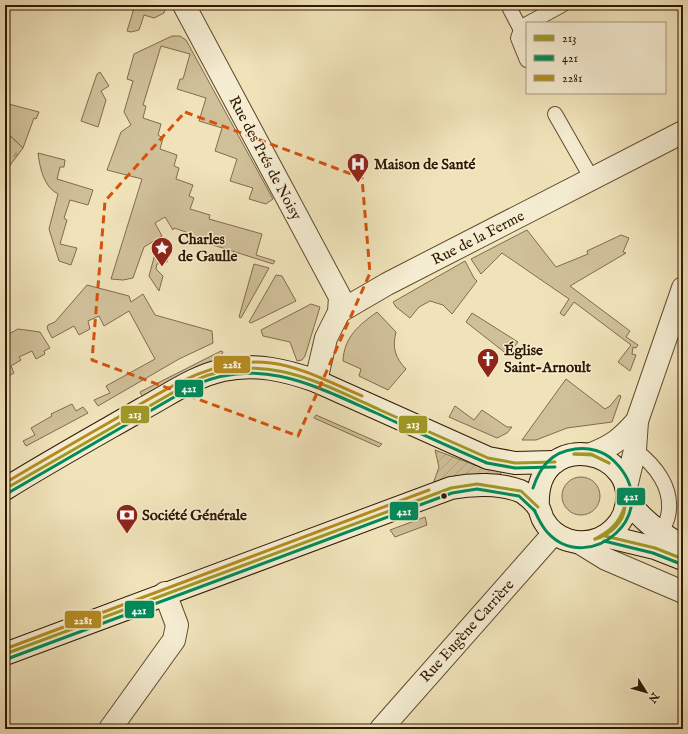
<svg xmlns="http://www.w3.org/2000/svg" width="688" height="734" viewBox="0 0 688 734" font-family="'IM FELL English',serif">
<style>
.grass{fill:#d0c09a;stroke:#806c4d}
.forest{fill:url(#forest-firs);stroke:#806c4d}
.garden{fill:url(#garden-furrows);stroke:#806c4d}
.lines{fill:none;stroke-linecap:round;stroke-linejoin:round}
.lane-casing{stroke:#614b2e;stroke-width:16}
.street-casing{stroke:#614b2e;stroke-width:24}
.secondary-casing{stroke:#311800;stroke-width:24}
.lane{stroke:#f5edd2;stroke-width:14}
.street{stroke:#f5edd2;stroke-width:22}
.secondary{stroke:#f5edd2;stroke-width:22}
.bus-1-casing{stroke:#f5edd2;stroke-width:6}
.bus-2-casing{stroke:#f5edd2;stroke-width:6}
.bus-3-casing{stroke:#f5edd2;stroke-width:6}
.bus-1{stroke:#9f9825;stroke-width:3}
.bus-2{stroke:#008b5a;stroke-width:3}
.bus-3{stroke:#b68c20;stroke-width:3}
.marked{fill:none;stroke:#d6520b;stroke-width:3;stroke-dasharray:8 5;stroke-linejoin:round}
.bus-dot{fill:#311800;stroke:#f5edd2;stroke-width:1.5}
.labels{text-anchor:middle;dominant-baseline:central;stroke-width:3;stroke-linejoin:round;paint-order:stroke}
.street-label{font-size:15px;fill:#311800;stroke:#f5edd2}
.poi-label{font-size:15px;font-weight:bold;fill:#311800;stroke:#f5edd2;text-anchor:start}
.line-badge{stroke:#f5edd2;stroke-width:1.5}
.badge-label{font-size:11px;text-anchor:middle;font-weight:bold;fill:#fff}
</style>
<defs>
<pattern id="forest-firs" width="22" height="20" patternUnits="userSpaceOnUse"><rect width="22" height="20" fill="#d0c09a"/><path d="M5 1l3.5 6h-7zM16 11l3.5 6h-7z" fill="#b3a483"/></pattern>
<pattern id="garden-furrows" width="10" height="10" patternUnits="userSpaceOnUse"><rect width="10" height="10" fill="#d0c09a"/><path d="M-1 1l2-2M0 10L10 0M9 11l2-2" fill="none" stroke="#b3a483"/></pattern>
</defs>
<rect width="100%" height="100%" fill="#f0e3ba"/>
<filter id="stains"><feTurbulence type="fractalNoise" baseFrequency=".005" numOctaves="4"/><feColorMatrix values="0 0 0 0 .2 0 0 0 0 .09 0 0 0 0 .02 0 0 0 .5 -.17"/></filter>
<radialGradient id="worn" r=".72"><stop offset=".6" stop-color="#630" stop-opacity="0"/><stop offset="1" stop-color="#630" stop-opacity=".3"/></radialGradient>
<g class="grass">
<path d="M 135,5 L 166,5 L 164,13 L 154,18 L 144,15 L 139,30 L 131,32 L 127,31 Z"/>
<path d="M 172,36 L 180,36 L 186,40 L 273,199 L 266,204 L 249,199 L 253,188 L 230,181 L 237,159 L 215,151 L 222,128 L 199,121 L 206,98 L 177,89 L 180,79 L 183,79 L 190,54 L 161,46 L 143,105 L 146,106 L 143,118 L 161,124 L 158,135 L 163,138 L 160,149 L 177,155 L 174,166 L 179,168 L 176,179 L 193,185 L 189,196 L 194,198 L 190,209 L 210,215 L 209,219 L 262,234 L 256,255 L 275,261 L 273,264 L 185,236 L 186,232 L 174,228 L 173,230 L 165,217 L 155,223 L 162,236 L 144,247 L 133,278 L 123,280 L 111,279 L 142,179 L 107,170 L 121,132 L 131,125 L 124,112 L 133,81 L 127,79 L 134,54 Z"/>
<path d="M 100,72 L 109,86 L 101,91 L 106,100 L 98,127 L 81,121 L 97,74 Z"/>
<path d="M 5,103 L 39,112 L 36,119 L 34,118 L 23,148 L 5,131 Z"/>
<path d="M 38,153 L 65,160 L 64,167 L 60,167 L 57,179 L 93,190 L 88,205 L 70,200 L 64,218 L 67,220 L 60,244 L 77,248 L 71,265 L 59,261 L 49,229 L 58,194 C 44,187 40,169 38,153 Z"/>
<path d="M 527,230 L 556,267 L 588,254 L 587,251 L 621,235 L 629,238 L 623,252 L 626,253 L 570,286 L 630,331 L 626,337 L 638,345 L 636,348 L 633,347 L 632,354 L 636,355 L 630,371 L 618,362 L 631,345 L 574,302 L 564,316 L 560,313 L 569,299 L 502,253 L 481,274 L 471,259 Z"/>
<path d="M 170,249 L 167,262 L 157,264 L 156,269 L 163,276 L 159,291 L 149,276 L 155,254 Z"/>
<path d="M 465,261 L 474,278 L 477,281 L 452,314 L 443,305 L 430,301 L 419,307 L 410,318 L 396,307 L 393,302 Z"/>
<path d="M 254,264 L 269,268 L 241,318 L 239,317 Z"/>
<path d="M 276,275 L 282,276 L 296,301 L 251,323 L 249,322 Z"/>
<path d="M 87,285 L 129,296 L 131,302 L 143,294 L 155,315 L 212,331 L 213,343 L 179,359 L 98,406 L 94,400 L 110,393 L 106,386 L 155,359 L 129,311 L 104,326 L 99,316 L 88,321 L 90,329 L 79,335 L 74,326 L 52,338 L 47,328 L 48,325 L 55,322 Z"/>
<path d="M 311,304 L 320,307 L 305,356 L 302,360 L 297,361 L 290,342 L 263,336 L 261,330 Z"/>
<path d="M 377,312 L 396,332 C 392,347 395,358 406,369 L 388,390 L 359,376 L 361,369 L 343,361 C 344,337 359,325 377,312 Z"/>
<path d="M 472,313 L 518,342 L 508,355 L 466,322 Z"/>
<path d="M 18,329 L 40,332 L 50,348 L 44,351 L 45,354 L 36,359 L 32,351 L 19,357 L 21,360 L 11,366 L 14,373 L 5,378 L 5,336 Z"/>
<path d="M 221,351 L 223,352 L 220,358 L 144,399 L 140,392 Z"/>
<path d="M 566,379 L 605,409 L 610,406 L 619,395 L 621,396 L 612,422 L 567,428 L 536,440 L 522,440 Z"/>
<path d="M 72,404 L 76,411 L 83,407 L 88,413 L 26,446 L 23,441 L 35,435 L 31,428 L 52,416 L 51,414 Z"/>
<path d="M 455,406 L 474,420 L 482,410 L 507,427 L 512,427 L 507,433 L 497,438 L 449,417 Z"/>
<path d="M 316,415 L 382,444 L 379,447 L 314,418 Z"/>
<circle cx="581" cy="496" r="19"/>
<path d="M 425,517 L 427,525 L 395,537 L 390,530 Z"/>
</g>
<path class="forest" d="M 5,131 L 23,148 L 5,172 Z"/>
<path class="garden" d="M 435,450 L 485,469 L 500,471 L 501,475 L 433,484 L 439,467 Z"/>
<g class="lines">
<g class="lane-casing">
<g id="lane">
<path d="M 510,5 L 510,9 L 521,30"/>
<path d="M 529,23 L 562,5"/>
<path d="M 527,24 L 521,30 L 518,38 L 527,60"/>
<path d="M 555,114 L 592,179"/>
<path d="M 635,450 C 655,465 674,488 668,516 C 667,522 663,528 660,534"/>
</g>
</g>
<g class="street-casing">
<g id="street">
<path d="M 184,5 L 340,297 L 339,312 L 326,338 L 316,381"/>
<path d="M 339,312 L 387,284 L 683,132"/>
<path d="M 591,454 C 613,446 622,438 637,421 L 683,288"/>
<path d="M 626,487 L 635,450 L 637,421"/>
<path d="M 580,543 L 606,559 L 683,592"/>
<path d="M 110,729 L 174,640 L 177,625 L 165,593"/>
<path d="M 381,729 L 554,533"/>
</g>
</g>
<g class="secondary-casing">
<g id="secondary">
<path d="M 5,489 C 50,461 97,435 144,408 C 170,394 195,376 223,370 C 256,363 285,370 316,381 L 488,458 L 515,463 L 555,462"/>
<path d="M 627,500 C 642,520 660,534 683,546"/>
<path d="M 605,536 L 655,548 L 683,559"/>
<path d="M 5,654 L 451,488 C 472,484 500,483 520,491 C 525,493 535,502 538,507 C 541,511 541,517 544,521 C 555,540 579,547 599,539 C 609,535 620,525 624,514 C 648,448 533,424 538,507"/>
</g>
</g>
<use href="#lane" class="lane"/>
<use href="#street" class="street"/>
<use href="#secondary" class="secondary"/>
<g class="bus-1-casing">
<g id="bus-1">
<path d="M 574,454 L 591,454 L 609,463"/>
<path d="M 574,454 L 592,455 L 609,463"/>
<path d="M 5,489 L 193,381 C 261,350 317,381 380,410 C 416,426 452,442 488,458 L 515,463 L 555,462"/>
<path d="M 605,536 L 655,548 L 683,559"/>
<path d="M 595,539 C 611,531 620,522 625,505"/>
<path d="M 595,539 C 610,535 625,522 625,505"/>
<path d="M 5,654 L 451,488 L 477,484 L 521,491 L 538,507"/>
</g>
</g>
<g class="bus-2-casing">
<g id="bus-2">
<path d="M 533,488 C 540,467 551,452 575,449 C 589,447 604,451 614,461 C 667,513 589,577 548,533 C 541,526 538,517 534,510"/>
<path d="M 8,493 L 195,385 C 261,356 315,386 376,413 C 413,430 449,447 487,463 L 515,468 L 555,467"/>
<path d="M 604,541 L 653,553 L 681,564"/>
<path d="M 7,659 L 452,493 L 477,489 L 519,496 L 535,511"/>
</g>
</g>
<g class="bus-3-casing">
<g id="bus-3">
<path d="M 5,483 C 40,462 75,442 110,422 C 159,394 211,355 271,363 C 303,367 333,384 362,396"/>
<path d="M 5,649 L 429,490"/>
</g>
</g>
<use href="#bus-1" class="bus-1"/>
<use href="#bus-2" class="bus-2"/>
<use href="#bus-3" class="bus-3"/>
</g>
<path class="marked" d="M 185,112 L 362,178 L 370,273 L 298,436 L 92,360 L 105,201 Z"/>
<defs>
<g id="hospital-pin" transform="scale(1.15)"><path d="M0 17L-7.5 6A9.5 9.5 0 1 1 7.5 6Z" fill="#8f2418" stroke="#f5edd2"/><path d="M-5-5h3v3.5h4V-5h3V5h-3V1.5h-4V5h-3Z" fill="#fff"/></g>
<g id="sight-pin" transform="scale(1.15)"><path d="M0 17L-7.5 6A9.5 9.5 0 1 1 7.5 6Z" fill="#8f2418" stroke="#f5edd2"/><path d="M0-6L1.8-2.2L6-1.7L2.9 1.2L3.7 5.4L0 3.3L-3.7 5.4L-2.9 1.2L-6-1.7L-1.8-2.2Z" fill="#fff"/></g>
<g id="church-pin" transform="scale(1.15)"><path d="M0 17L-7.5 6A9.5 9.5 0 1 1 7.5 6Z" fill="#8f2418" stroke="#f5edd2"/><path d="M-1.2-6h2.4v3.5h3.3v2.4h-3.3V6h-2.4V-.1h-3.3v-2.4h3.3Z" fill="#fff"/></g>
<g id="bank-pin" transform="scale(1.15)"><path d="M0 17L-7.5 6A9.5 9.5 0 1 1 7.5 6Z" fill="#8f2418" stroke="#f5edd2"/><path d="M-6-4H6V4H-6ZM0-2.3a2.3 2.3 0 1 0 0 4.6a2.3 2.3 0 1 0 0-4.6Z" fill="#fff"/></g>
</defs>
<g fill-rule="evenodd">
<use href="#hospital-pin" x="358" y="164"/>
<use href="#sight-pin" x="162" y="248"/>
<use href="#church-pin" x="488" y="359"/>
<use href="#bank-pin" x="127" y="515"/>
</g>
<circle class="bus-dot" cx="444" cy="496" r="3.5"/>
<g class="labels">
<g class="street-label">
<text transform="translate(265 158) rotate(62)">Rue des Prés de Noisy</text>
<text transform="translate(478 238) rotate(-27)">Rue de la Ferme</text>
<text transform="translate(467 631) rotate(-48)">Rue Eugène Carrière</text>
</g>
<g class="poi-label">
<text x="374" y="164">Maison de Santé</text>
<text x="178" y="239">Charles<tspan x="178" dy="17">de Gaulle</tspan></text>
<text x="504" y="350">Église<tspan x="504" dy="17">Saint-Arnoult</tspan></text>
<text x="142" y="515">Société Générale</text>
</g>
</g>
<g class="line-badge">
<rect x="213" y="355" width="38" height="19" rx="4" fill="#b68c20"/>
<rect x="174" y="379" width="30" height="19" rx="4" fill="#008b5a"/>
<rect x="120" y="405" width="30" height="19" rx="4" fill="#9f9825"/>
<rect x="398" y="415" width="30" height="19" rx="4" fill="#9f9825"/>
<rect x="616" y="487" width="30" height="19" rx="4" fill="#008b5a"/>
<rect x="389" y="501" width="30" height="20" rx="4" fill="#008b5a"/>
<rect x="124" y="600" width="31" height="19" rx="4" fill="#008b5a"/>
<rect x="64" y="610" width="38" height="19" rx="4" fill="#b68c20"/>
</g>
<g class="badge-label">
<text x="232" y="368">2281</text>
<text x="189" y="392">421</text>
<text x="135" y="418">213</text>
<text x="413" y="428">213</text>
<text x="631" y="500">421</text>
<text x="404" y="515">421</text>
<text x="139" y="614">421</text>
<text x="83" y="624">2281</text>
</g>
<rect width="688" height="734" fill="none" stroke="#f0e3ba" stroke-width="20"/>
<rect x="6" y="6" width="676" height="722" fill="none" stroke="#311800" stroke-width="2"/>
<rect x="10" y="10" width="668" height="714" fill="none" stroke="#311800"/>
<rect x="526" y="22" width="140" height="72" fill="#f5edd2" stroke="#a7987e"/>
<rect x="534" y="35" width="20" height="6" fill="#9f9825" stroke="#a7987e"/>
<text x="562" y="42" font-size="12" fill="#311800">213</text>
<rect x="534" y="55" width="20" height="6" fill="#008b5a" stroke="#a7987e"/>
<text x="562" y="62" font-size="12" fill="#311800">421</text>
<rect x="534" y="75" width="20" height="6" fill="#b68c20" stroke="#a7987e"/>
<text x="562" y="82" font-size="12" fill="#311800">2281</text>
<g transform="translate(646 692) rotate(127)" stroke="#f5edd2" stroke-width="3" paint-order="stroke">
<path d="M0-3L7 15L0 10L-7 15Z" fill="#311800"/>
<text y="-6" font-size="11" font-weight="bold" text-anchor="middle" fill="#311800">N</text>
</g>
<rect width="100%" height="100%" filter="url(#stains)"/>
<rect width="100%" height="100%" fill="url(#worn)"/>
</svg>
